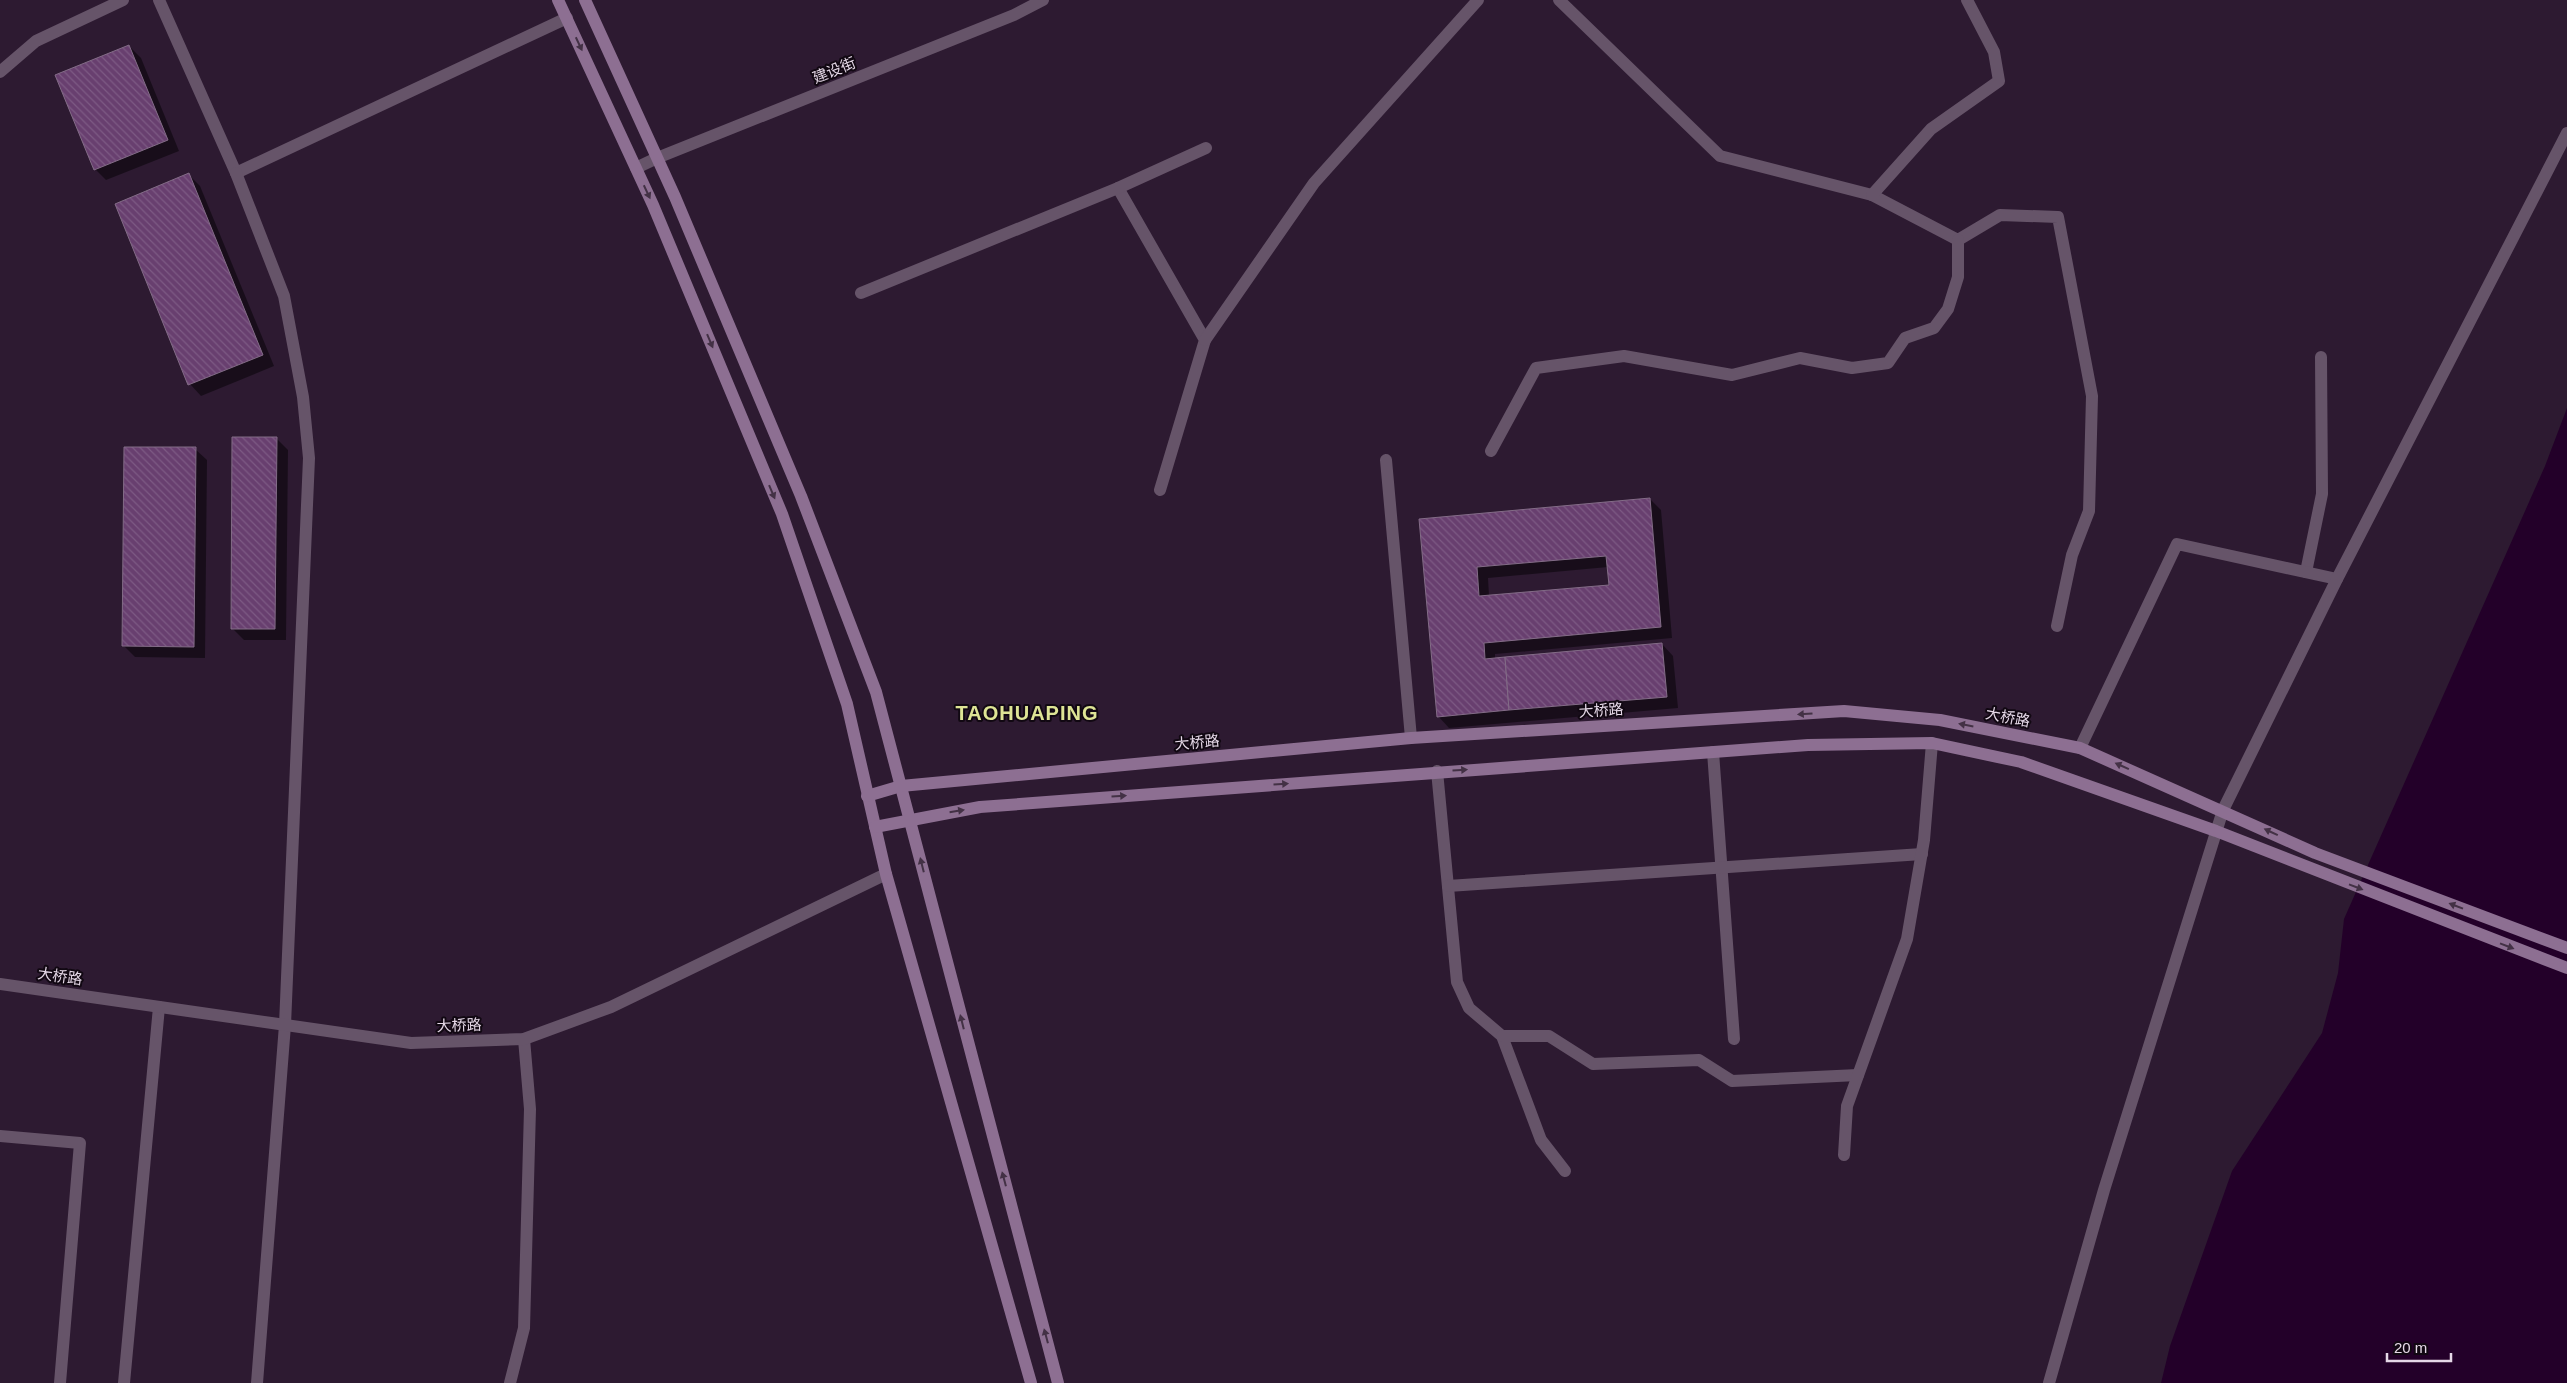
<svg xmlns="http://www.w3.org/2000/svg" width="2567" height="1383" viewBox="0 0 2567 1383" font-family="Helvetica,'Noto Sans SC',sans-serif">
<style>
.water{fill:#230029}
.shadow{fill:#0007;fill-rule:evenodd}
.building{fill:url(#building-back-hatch);stroke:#836c87;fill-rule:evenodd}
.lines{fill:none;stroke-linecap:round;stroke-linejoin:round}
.minor{stroke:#665469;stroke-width:12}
.tertiary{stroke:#665469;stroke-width:12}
.secondary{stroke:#8d6f92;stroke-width:12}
.oneway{fill:#433145}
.labels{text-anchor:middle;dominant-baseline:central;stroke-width:4;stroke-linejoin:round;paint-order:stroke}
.street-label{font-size:15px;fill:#e5d8e7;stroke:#110812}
.district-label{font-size:20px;font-weight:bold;letter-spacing:1px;fill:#dee495;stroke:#110812}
</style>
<defs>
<pattern id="building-back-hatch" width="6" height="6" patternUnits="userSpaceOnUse" patternTransform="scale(1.25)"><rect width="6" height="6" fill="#683f6f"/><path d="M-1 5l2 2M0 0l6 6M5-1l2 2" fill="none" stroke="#7d5a84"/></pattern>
</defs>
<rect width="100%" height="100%" fill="#2d1a31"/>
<path class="water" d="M 2567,408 L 2567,1383 L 2161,1383 L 2170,1346 L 2232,1171 L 2322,1033 L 2338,973 L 2344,919 L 2545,466 Z"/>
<g class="shadow">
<path d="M 129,46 L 141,58 L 179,151 L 106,180 L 95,169 Z"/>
<path d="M 189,175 L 200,186 L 274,366 L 201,396 L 190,384 L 116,204 Z"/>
<path d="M 276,438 L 288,450 L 286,640 L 244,640 L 232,628 Z"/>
<path d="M 195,449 L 207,460 L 205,658 L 135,657 L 124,646 Z"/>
<path d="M 1650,499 L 1661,510 L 1672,638 L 1495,654 L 1495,659 L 1662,644 L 1673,656 L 1678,708 L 1449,728 L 1438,716 L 1420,520 ZM 1608,567 L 1610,586 L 1489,596 L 1488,578 Z"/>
</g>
<g class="building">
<path d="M 129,45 L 168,140 L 94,170 L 55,75 Z"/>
<path d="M 189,173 L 263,355 L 188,385 L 115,204 Z"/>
<path d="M 232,437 L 277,437 L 275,629 L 231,629 Z"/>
<path d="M 124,447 L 196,447 L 194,647 L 122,646 Z"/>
<path d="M 1650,498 L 1661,627 L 1484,643 L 1485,659 L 1505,657 L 1509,710 L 1437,717 L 1419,519 ZM 1606,556 L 1609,585 L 1479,596 L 1477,567 Z"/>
<path d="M 1662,643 L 1667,697 L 1509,710 L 1505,657 Z"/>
</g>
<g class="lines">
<g class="minor">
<path d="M 159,0 L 236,173 L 567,18"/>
<path d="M 1559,0 L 1720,156 L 1872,195 L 1958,240 L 2000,215 L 2058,217 L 2092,396 L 2089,511 L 2072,555 L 2057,626"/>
<path d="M 0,72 L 36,41 L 123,0"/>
<path d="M 636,168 L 657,158 L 1014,15 L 1043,0"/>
<path d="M 236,173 L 284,296 L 303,397 L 309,458 L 285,1025 L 257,1383"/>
<path d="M 1118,188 L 1205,340 L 1160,490"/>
<path d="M 1872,195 L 1931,129 L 1999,81 L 1994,52 L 1967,0"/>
<path d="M 861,293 L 1118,188 L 1206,148"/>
<path d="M 1205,340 L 1314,183 L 1478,0"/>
<path d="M 1491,451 L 1536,368 L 1624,356 L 1732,375 L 1800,358 L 1852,368 L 1888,363 L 1905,338 L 1934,328 L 1948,309 L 1958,277 L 1958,240"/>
<path d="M 1386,460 L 1411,738"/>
<path d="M 2306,572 L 2322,494 L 2321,357"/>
<path d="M 2080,748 L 2177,544 L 2337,579"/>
<path d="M 1713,752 L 1734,1039"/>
<path d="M 1437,771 L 1457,982 L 1469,1008 L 1502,1036 L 1541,1140 L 1565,1171"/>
<path d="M 1448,886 L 1922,854"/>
<path d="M 1502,1036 L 1549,1036 L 1593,1064 L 1699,1060 L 1732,1081 L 1858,1075"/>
<path d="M 0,1136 L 80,1143 L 60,1383"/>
<path d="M 1844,1155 L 1847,1106 L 1907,939 L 1924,840 L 1932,743"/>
<path d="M 124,1383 L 159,1007"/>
<path d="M 510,1383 L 524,1328 L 530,1109 L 524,1039"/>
</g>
<g class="tertiary">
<path d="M 0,984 L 411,1043 L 524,1039 L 611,1007 L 886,874"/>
<path d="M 2049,1383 L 2104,1190 L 2223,810 L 2337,579 L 2567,133"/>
</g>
<g class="secondary">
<path d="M 558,0 L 653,205 L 782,514 L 847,704 L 886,874 L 1031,1383"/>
<path d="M 585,0 L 675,197 L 801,496 L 876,692 L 1058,1383"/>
<path d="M 867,796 L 901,786 L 1411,738 L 1844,711 L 1940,720 L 2080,748 L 2315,853 L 2567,948"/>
<path d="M 875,827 L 980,807 L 1808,745 L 1932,743 L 2021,762 L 2216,831 L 2567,968"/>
</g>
</g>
<defs><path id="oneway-solid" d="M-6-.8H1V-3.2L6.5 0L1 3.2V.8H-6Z" transform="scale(1.25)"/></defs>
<g class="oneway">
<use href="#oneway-solid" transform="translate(579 44) rotate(65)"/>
<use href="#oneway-solid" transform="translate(647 192) rotate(65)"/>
<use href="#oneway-solid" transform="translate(710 341) rotate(67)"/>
<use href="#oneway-solid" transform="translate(772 492) rotate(67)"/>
<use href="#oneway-solid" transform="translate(1805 714) rotate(176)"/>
<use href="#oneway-solid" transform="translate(1966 725) rotate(-169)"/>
<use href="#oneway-solid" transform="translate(2122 766) rotate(-156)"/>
<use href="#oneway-solid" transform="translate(1460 770) rotate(-4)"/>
<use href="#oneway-solid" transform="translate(1281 784) rotate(-4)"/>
<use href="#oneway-solid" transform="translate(1119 796) rotate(-4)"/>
<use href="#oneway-solid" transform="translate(957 811) rotate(-9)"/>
<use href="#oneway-solid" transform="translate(2271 832) rotate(-155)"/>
<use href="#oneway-solid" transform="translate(922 865) rotate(-104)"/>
<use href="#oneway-solid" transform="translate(2356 887) rotate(21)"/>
<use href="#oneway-solid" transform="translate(2456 906) rotate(-159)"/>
<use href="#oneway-solid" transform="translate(2507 946) rotate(21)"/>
<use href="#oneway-solid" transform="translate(962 1022) rotate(-104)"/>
<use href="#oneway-solid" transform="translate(1004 1179) rotate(-105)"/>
<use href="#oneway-solid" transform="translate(1046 1336) rotate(-105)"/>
</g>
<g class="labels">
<g class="street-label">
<text transform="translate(834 70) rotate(-22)">建设街</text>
<text transform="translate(1601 710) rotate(-4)">大桥路</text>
<text transform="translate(2008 717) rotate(11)">大桥路</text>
<text transform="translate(1197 742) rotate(-5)">大桥路</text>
<text transform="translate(60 976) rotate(8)">大桥路</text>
<text transform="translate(459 1025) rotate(-2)">大桥路</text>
</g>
<g class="district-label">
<text x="1027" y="713">TAOHUAPING</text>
</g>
</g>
<path d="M2387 1353v8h64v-8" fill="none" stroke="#e5d8e7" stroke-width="2.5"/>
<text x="2394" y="1353" font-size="15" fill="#e5d8e7" stroke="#110812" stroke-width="4" paint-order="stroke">20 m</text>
</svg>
